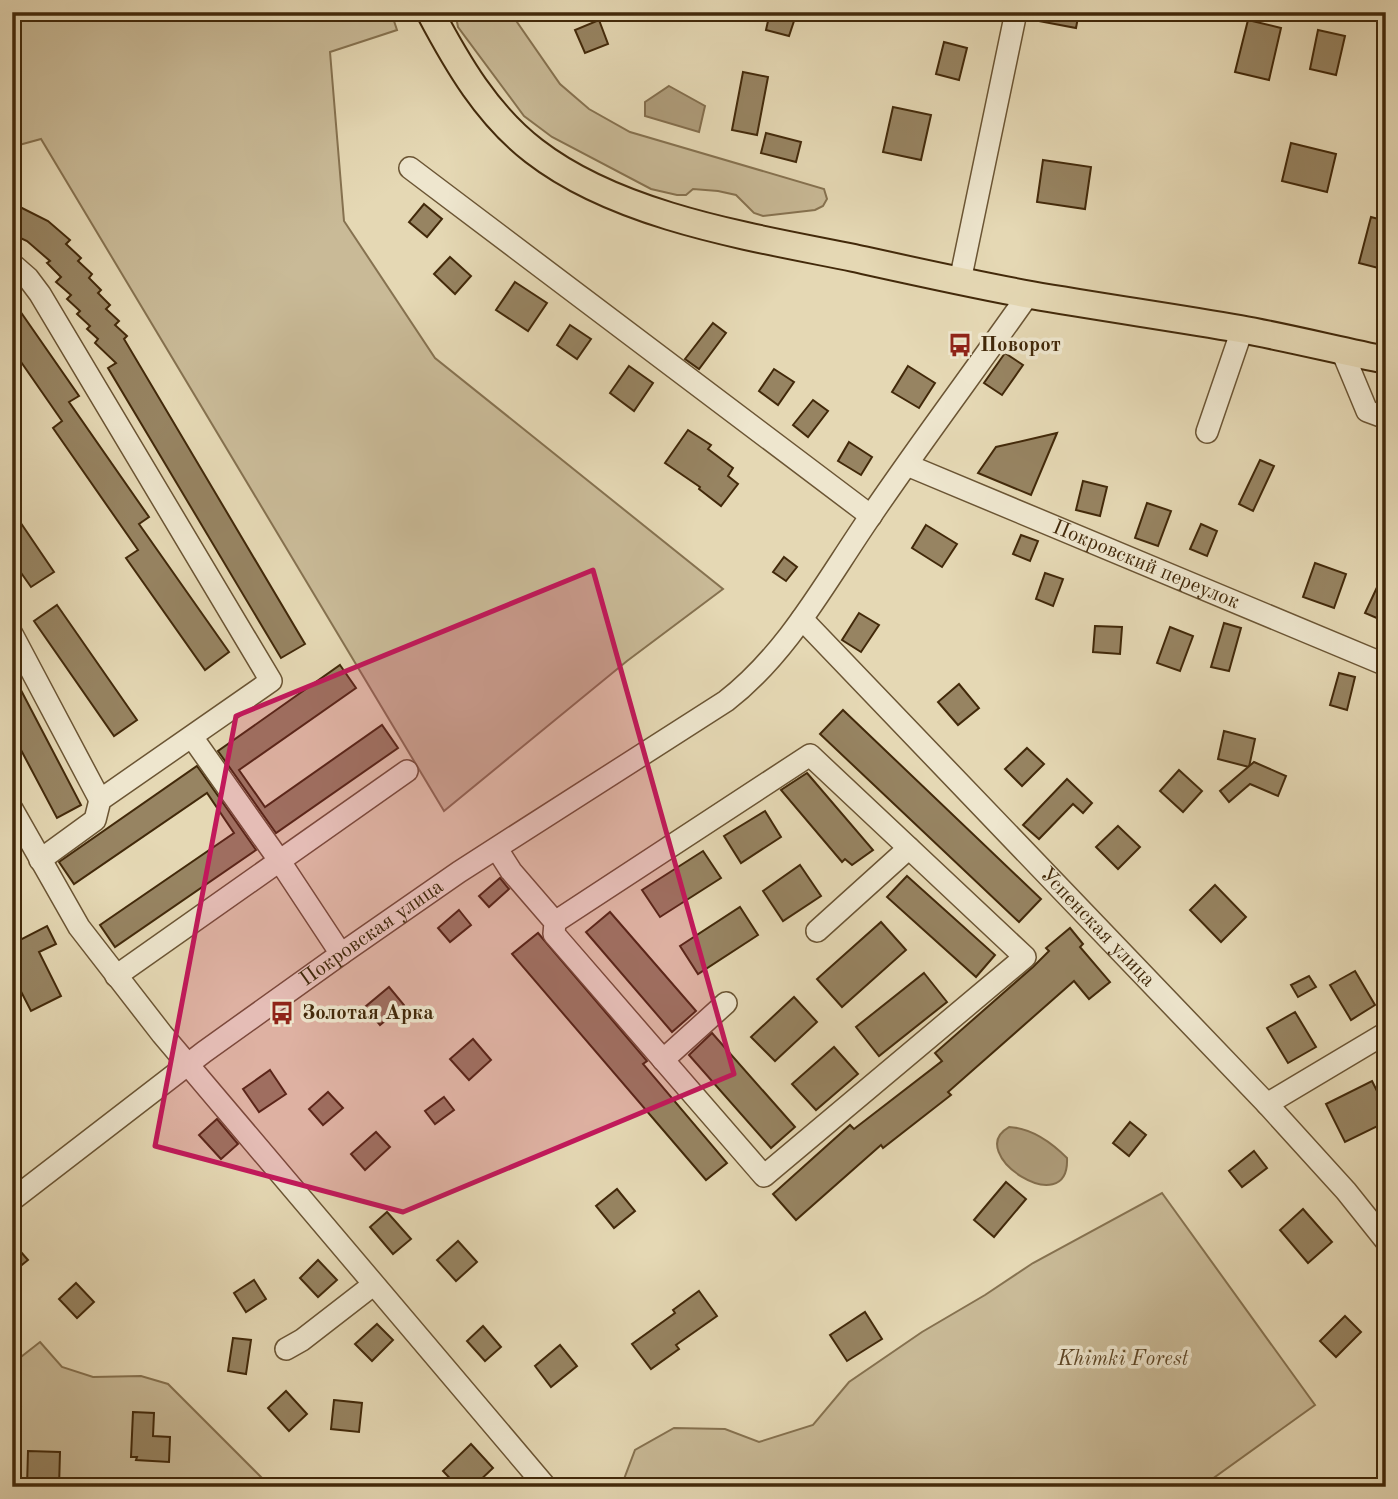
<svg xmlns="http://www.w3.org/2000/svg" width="1398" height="1499" viewBox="0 0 1398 1499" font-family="'Old Standard TT',serif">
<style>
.green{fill:#c9ba97;stroke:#867250;stroke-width:2}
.water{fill:#ae9c7a;stroke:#836e4d;stroke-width:2}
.building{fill:#978462;stroke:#42290a;stroke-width:2}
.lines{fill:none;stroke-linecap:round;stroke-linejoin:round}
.minor-casing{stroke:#6b5534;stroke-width:24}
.major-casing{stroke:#42290a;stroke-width:30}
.minor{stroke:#eee6ce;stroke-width:21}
.major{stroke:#e5d8b4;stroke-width:26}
.marked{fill:#c2185b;fill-opacity:0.2;stroke:#c2185b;stroke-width:5;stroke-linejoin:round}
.labels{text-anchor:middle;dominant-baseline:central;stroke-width:7;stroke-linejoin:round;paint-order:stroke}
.poi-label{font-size:21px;font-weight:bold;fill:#42290a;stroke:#eee6ce;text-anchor:start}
.street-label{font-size:21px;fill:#42290a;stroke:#eee6ce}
.park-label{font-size:21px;font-style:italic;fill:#5d4626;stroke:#eee6ce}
</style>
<rect width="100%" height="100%" fill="#e5d8b4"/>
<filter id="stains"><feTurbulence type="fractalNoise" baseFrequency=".00286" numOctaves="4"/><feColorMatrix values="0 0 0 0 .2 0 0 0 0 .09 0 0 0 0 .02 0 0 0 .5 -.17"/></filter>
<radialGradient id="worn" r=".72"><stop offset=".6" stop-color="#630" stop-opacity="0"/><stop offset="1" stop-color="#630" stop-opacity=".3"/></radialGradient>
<g class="green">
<path d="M 12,12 L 391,12 L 397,30 L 330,52 L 344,221 L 435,358 L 723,589 L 627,661 L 444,811 L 41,139 L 12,147 Z"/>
<path d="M 455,12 L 510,12 L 560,84 L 589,109 L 630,132 L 824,189 L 827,199 L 823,206 L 815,210 L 763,216 L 754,213 L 736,195 L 718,191 L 693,189 L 686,195 L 677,195 L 651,189 L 552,137 L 524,116 L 458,27 Z"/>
<path d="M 1162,1193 L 1315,1405 L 1201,1487 L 621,1487 L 635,1450 L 674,1428 L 725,1429 L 759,1442 L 813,1425 L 849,1382 L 922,1332 L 985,1295 L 1033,1263 Z"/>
<path d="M 40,1342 L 62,1367 L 93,1377 L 141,1376 L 168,1384 L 271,1487 L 12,1487 L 12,1410 L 21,1406 L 12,1364 Z"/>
</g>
<g class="water">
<path d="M 669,86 L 705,106 L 699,132 L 645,116 L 645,102 Z"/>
<path d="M 1009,1127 C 1031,1128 1051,1142 1067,1158 C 1070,1223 962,1153 1009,1127 Z"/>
</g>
<g class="building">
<path d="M 770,12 L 797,12 L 789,36 L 766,30 Z"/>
<path d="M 1029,12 L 1079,12 L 1076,28 L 1028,19 Z"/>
<path d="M 599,20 L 608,44 L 585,53 L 575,30 Z"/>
<path d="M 1248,20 L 1281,28 L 1269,80 L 1235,72 Z"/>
<path d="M 1318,30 L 1345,36 L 1336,75 L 1310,69 Z"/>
<path d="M 944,42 L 967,48 L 959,80 L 936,74 Z"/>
<path d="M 743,72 L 768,77 L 757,135 L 732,130 Z"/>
<path d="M 893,107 L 931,115 L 921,160 L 883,152 Z"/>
<path d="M 766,133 L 801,142 L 796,162 L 761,153 Z"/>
<path d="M 1291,143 L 1336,154 L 1327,192 L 1282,181 Z"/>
<path d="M 1043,160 L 1091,167 L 1085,209 L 1037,202 Z"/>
<path d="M 12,203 L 48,221 L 70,240 L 66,244 L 81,258 L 78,261 L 92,274 L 89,278 L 101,290 L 98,293 L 110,305 L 106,309 L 119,321 L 115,325 L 127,336 L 124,339 L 305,644 L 281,658 L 108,368 L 116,363 L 95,343 L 98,339 L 87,329 L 90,326 L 77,314 L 80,311 L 67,299 L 71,295 L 56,282 L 61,277 L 47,263 L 50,261 L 27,241 L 12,234 Z"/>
<path d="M 424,204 L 442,219 L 427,237 L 409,222 Z"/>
<path d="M 1371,217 L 1386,221 L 1386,270 L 1359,263 Z"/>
<path d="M 450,257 L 471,276 L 455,294 L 434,274 Z"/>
<path d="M 515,282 L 547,303 L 528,331 L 496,310 Z"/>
<path d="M 20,311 L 79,396 L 69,402 L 149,517 L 139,524 L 229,652 L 205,670 L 126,558 L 138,550 L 53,428 L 62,421 L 12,349 L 12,316 Z"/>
<path d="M 713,323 L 726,333 L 699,369 L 685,359 Z"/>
<path d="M 570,325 L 591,339 L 577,359 L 557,345 Z"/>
<path d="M 1005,353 L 1023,365 L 1002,395 L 984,383 Z"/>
<path d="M 629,366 L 653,383 L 634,411 L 610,393 Z"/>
<path d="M 908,366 L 935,383 L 919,408 L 892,392 Z"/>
<path d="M 774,369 L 794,382 L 778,405 L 759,391 Z"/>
<path d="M 813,400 L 828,411 L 808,437 L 793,425 Z"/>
<path d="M 688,430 L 711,445 L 708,449 L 733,468 L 728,476 L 738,484 L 721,506 L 699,489 L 700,487 L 665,463 Z"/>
<path d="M 1057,433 L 1031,495 L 978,473 L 996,447 Z"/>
<path d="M 849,442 L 872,457 L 861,475 L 838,461 Z"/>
<path d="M 1260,460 L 1274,466 L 1253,511 L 1239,504 Z"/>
<path d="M 1083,481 L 1107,487 L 1100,516 L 1076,510 Z"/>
<path d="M 1147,503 L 1171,511 L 1158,546 L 1135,538 Z"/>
<path d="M 12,510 L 54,572 L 31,587 L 12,560 Z"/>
<path d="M 1201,524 L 1217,531 L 1207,556 L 1190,549 Z"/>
<path d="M 926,525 L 957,544 L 942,567 L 912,548 Z"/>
<path d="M 1021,535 L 1038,541 L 1030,561 L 1013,554 Z"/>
<path d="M 784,557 L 797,567 L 786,581 L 773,572 Z"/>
<path d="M 1315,563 L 1346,574 L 1334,608 L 1303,597 Z"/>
<path d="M 1386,568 L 1386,622 L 1365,613 Z"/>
<path d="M 1045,573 L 1063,579 L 1053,606 L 1036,599 Z"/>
<path d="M 57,605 L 137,720 L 114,736 L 34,621 Z"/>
<path d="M 859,613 L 879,625 L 861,652 L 842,640 Z"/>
<path d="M 1224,623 L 1241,628 L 1229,671 L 1211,667 Z"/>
<path d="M 1095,626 L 1122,627 L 1120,654 L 1093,652 Z"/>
<path d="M 1170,627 L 1193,636 L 1180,671 L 1157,663 Z"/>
<path d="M 340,665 L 356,688 L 239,770 L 265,807 L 382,725 L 398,748 L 276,833 L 218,751 Z"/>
<path d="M 12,673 L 81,805 L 57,818 L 12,733 Z"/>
<path d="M 1339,673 L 1355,677 L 1347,710 L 1330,705 Z"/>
<path d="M 959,684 L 979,708 L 958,725 L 938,702 Z"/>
<path d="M 843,710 L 1041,899 L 1019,922 L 820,734 Z"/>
<path d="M 1224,731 L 1255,739 L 1249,767 L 1218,759 Z"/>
<path d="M 1027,748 L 1044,764 L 1022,786 L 1005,769 Z"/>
<path d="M 1254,762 L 1286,776 L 1278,796 L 1250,784 L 1229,802 L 1220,791 Z"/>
<path d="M 197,766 L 256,850 L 115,947 L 100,925 L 234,833 L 207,793 L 74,884 L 59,862 Z"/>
<path d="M 1179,770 L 1202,791 L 1183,812 L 1160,791 Z"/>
<path d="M 807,773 L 873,850 L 852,865 L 845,859 L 842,862 L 781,790 Z"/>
<path d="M 1067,779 L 1092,803 L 1083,813 L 1073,804 L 1039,839 L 1023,825 Z"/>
<path d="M 765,811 L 781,837 L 741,863 L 724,836 Z"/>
<path d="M 1118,826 L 1140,847 L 1118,869 L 1096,847 Z"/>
<path d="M 703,851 L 721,878 L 660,917 L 642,890 Z"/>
<path d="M 800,865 L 821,896 L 783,921 L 763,891 Z"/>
<path d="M 907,876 L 995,955 L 976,977 L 887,897 Z"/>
<path d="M 500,878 L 509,889 L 489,907 L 479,896 Z"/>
<path d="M 1215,885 L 1246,917 L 1221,942 L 1190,910 Z"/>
<path d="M 740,907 L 758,935 L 698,974 L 680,946 Z"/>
<path d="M 459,910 L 471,925 L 450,942 L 438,928 Z"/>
<path d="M 610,912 L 696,1011 L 672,1032 L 586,932 Z"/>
<path d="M 881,922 L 906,950 L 842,1007 L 817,979 Z"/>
<path d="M 47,926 L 56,944 L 39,952 L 61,996 L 31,1011 L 12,974 L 12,944 Z"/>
<path d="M 1070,928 L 1083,944 L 1080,947 L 1110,982 L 1089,999 L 1074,981 L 948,1092 L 951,1095 L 883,1148 L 881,1145 L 796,1220 L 773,1194 L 850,1125 L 854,1129 L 942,1061 L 935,1053 L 1033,967 L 1049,951 L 1046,948 Z"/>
<path d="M 538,933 L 647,1061 L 643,1064 L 727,1163 L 706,1180 L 512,954 Z"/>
<path d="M 1355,971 L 1375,1005 L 1351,1020 L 1330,985 Z"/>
<path d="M 924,973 L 947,1002 L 879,1056 L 856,1027 Z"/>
<path d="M 1309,976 L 1316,987 L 1298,997 L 1291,985 Z"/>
<path d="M 389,987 L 404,1005 L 380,1025 L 365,1007 Z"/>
<path d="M 794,997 L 817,1022 L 775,1061 L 751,1037 Z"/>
<path d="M 1295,1012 L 1316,1047 L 1288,1063 L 1267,1028 Z"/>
<path d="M 712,1033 L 795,1127 L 771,1148 L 689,1055 Z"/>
<path d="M 473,1039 L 491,1060 L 469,1080 L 450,1059 Z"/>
<path d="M 834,1047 L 858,1074 L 816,1110 L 792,1084 Z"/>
<path d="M 270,1070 L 286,1094 L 259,1112 L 243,1089 Z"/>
<path d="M 1372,1081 L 1386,1109 L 1386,1122 L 1345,1142 L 1326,1104 Z"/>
<path d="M 328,1092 L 343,1108 L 323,1125 L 309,1109 Z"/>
<path d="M 444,1097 L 454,1110 L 435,1124 L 425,1111 Z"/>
<path d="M 217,1119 L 238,1144 L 221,1159 L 199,1135 Z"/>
<path d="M 1130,1122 L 1146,1135 L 1129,1156 L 1113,1143 Z"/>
<path d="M 376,1132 L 390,1147 L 365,1170 L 351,1154 Z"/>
<path d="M 1254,1151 L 1267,1168 L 1242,1187 L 1229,1171 Z"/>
<path d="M 1006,1182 L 1026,1199 L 994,1237 L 974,1220 Z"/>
<path d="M 617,1189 L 635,1211 L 614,1228 L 596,1206 Z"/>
<path d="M 1303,1209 L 1332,1242 L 1308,1263 L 1280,1230 Z"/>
<path d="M 387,1212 L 411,1239 L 393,1254 L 370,1227 Z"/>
<path d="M 458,1241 L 477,1262 L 456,1281 L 437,1260 Z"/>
<path d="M 12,1242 L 28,1260 L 12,1273 Z"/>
<path d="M 318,1260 L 337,1280 L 318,1297 L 300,1278 Z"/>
<path d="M 254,1280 L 266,1299 L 246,1312 L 234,1293 Z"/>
<path d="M 76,1283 L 94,1302 L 77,1318 L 59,1299 Z"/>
<path d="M 699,1291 L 717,1316 L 676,1345 L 679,1349 L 651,1369 L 632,1344 L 675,1313 L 673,1310 Z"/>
<path d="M 865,1312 L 882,1339 L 847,1361 L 830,1335 Z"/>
<path d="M 1345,1316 L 1361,1332 L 1336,1357 L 1320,1341 Z"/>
<path d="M 377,1324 L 393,1340 L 372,1361 L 355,1344 Z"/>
<path d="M 483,1326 L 501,1347 L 485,1361 L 467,1341 Z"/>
<path d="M 233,1338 L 251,1340 L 246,1374 L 228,1371 Z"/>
<path d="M 560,1345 L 577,1366 L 551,1387 L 535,1366 Z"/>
<path d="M 286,1391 L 307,1414 L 289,1431 L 268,1408 Z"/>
<path d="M 334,1400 L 362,1403 L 359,1432 L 331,1429 Z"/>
<path d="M 133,1412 L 154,1413 L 153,1436 L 170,1437 L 169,1462 L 136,1460 L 137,1457 L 131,1457 Z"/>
<path d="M 471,1444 L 493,1468 L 473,1487 L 458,1487 L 443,1471 Z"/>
<path d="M 28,1451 L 60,1452 L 59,1487 L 27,1487 Z"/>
</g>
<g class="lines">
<g class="minor-casing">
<g id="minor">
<path d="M 1385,12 L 1386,12"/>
<path d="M 410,168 L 871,516"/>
<path d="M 12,264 L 28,278 L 40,294 L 271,681 L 100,800 L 95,820 L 40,860"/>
<path d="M 960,281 L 1016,12"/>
<path d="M 1342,351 L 1367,411 L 1386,418"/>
<path d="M 1207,432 L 1242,330"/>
<path id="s1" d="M 907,465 L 1386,665"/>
<path id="s2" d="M 802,619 L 1267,1104 L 1346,1191 L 1386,1241"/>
<path d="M 12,634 L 100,800"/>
<path d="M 192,737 L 279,860 L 341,954"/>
<path d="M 12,809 L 79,927 L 162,1034 L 546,1487"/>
<path d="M 497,849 L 511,871 L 555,922 L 554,934 L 764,1176 L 1025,957 L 810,755 L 555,922"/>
<path d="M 817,931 L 909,848"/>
<path d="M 116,976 L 407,771"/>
<path d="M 663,1060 L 726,1003"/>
<path d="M 1267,1104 L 1386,1033"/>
<path id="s3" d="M 12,1200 L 204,1052 L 341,954 L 459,872 L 726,701 C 788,653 826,581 870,517 C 921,442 976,369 1028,295"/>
<path d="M 286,1349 L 302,1340 L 373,1285"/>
</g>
</g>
<g class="major-casing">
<path id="major" d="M 430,12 C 457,63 487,115 534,151 C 619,217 751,237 854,258 C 913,271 971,284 1031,295 C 1100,307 1170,317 1240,329 C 1289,338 1337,350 1386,360"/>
</g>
<use href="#minor" class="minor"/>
<use href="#major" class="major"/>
</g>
<path class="marked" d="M 593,570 L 734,1074 L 403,1212 L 155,1146 L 236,716 Z"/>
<defs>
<g id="bus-bare" transform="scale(1.89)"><path d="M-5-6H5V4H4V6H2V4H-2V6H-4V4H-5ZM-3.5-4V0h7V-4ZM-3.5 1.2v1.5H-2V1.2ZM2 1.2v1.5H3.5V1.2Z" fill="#8f2418" stroke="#eee6ce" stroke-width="2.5" paint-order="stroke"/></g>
</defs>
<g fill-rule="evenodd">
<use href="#bus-bare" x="960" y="345"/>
<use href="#bus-bare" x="282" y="1013"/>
</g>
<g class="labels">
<g class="poi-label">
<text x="980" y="345">Поворот</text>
<text x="302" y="1013">Золотая Арка</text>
</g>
<g class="street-label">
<text stroke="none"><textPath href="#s1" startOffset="259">Покровский переулок</textPath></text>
<text stroke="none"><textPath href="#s2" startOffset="427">Успенская улица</textPath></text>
<text stroke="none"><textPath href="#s3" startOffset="448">Покровская улица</textPath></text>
</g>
<g class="park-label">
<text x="1123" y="1359">Khimki Forest</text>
</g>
</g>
<rect width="1398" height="1499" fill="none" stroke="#e5d8b4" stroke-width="42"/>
<rect x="14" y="14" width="1370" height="1471" fill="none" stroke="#42290a" stroke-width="3.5"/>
<rect x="21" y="21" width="1356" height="1457" fill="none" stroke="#42290a" stroke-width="2"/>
<rect width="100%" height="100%" filter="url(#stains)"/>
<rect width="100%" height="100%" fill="url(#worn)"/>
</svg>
